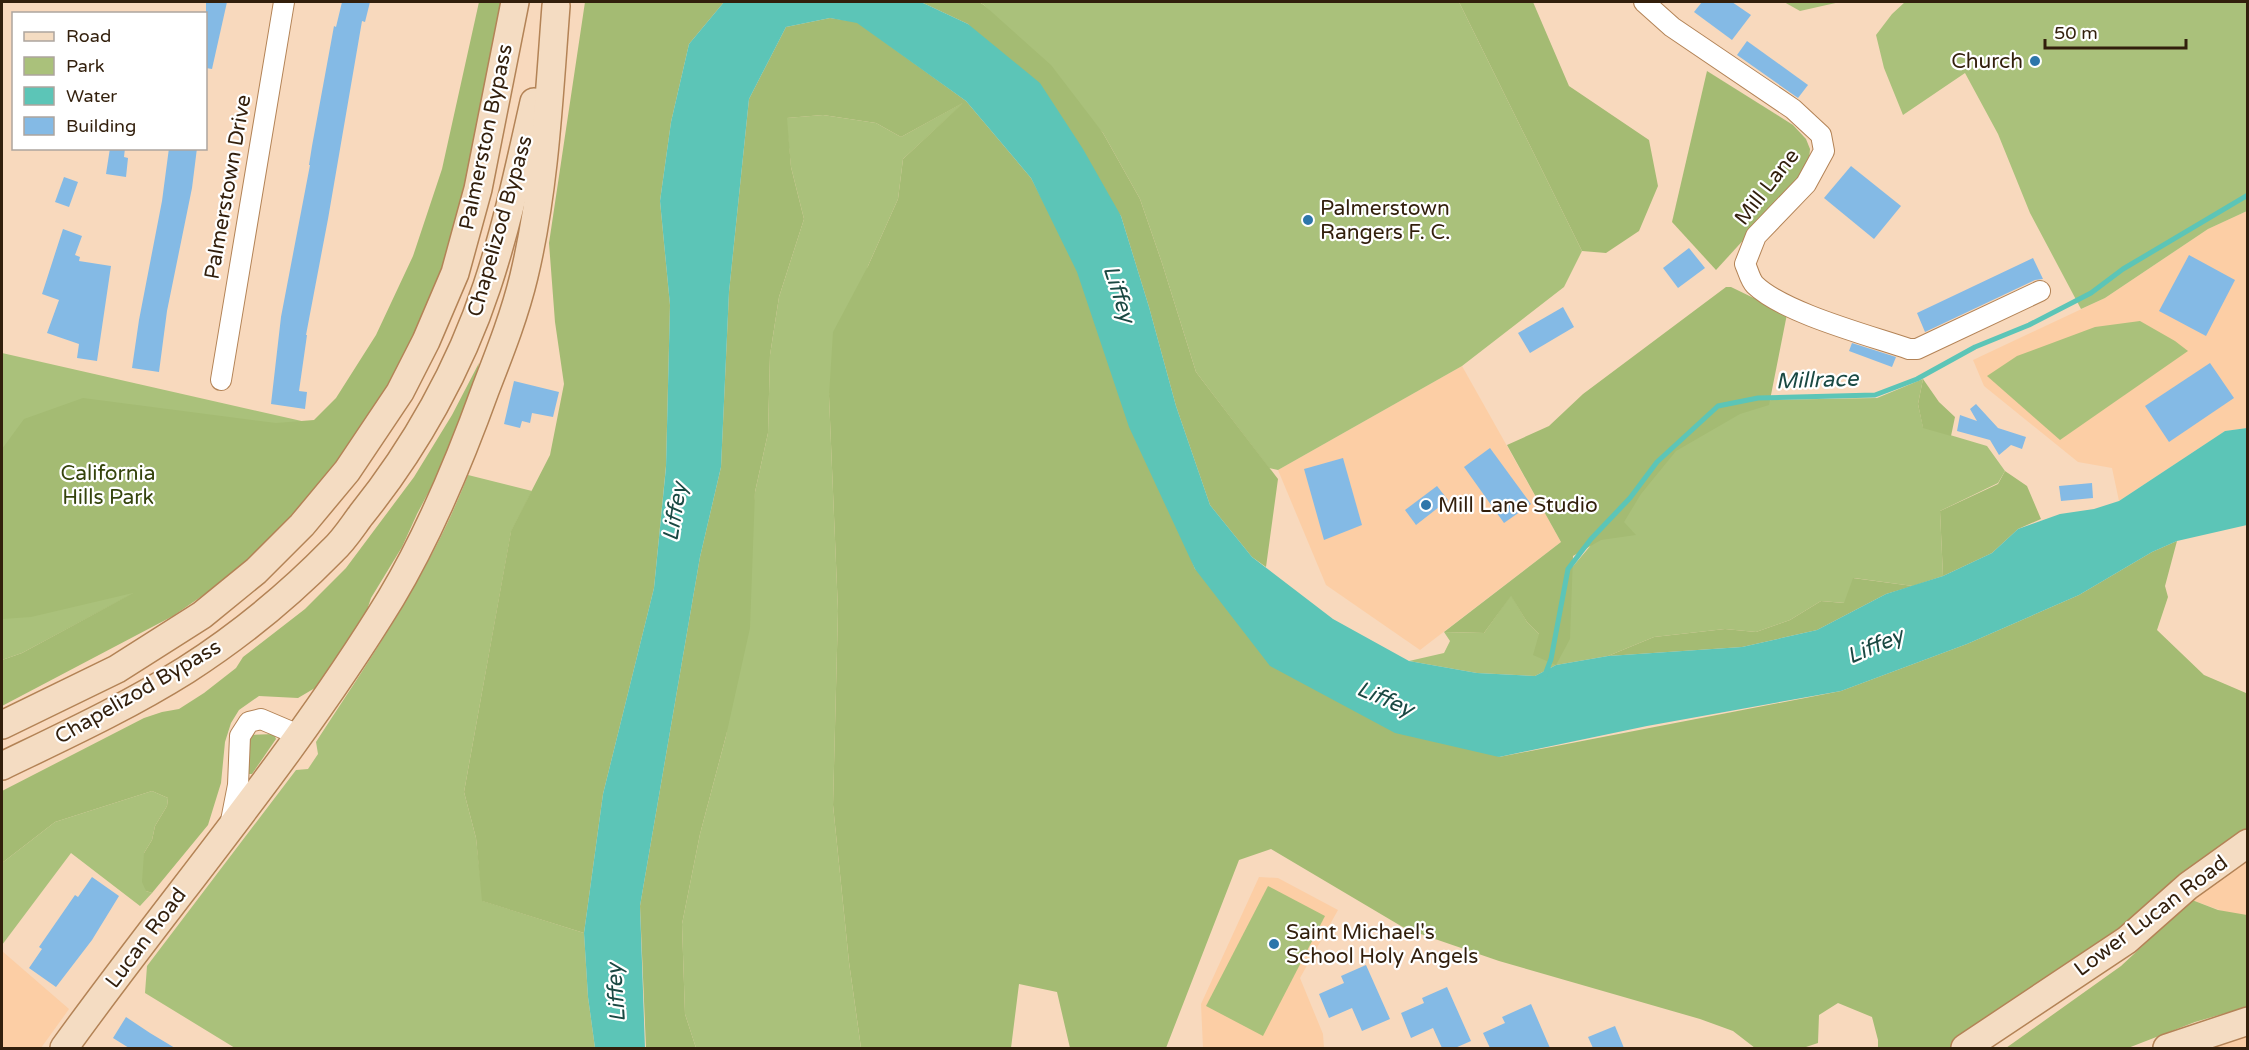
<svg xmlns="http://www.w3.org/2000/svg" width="2249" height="1050" viewBox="0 0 2249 1050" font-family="'Varela Round',sans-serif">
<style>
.built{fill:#fccea5}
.green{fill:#aac17b}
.forest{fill:#a4bb73}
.water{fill:#5cc5b7}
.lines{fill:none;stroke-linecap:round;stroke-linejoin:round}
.stream{stroke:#5cc5b7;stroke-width:5}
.building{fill:#84bae5}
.street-casing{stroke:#b38356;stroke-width:22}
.secondary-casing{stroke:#b38356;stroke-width:30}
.street{stroke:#fff;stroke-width:20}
.secondary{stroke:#f4dcc2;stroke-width:27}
.poi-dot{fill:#2d76aa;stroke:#fff;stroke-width:2}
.labels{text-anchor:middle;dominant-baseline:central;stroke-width:4.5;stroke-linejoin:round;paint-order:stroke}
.poi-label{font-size:21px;fill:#321f0c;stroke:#fff;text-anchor:start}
.street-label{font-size:21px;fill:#321f0c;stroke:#fff}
.park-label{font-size:21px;fill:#35440d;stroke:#fff}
.water-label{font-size:22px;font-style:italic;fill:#1a4943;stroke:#fff}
</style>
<rect width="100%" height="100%" fill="#f8d9bd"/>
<g class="built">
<path d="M 2247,211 L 2247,428 L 2225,431 L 2119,501 L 2112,468 L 2078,462 L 1984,386 L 1973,360 L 2105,298 L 2208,229 Z"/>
<path d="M 1462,366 L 1561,542 L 1420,650 L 1326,585 L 1278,470 Z"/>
<path d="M 2247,861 L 2247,919 L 2244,919 L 2192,900 Z"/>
<path d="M 1259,877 L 1278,878 L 1338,910 L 1300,978 L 1323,1034 L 1324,1048 L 1203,1048 L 1201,1004 Z"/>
<path d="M 2,951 L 69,1009 L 41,1048 L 2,1048 Z"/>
<path d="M 2247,1035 L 2247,1048 L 2207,1048 Z"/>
</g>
<g class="green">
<path d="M 979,2 L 1459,2 L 1582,251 L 1564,287 L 1462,366 L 1278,470 L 1269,468 L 1196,372 L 1162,263 L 1140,199 L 1103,133 L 984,5 Z"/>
<path d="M 1784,2 L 1840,2 L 1800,11 Z"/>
<path d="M 1905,2 L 2247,2 L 2247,211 L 2208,229 L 2105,298 L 2081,309 L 2030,213 L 1998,134 L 1965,73 L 1903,115 L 1884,68 L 1876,35 L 1892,14 Z"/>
<path d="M 966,101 L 903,159 L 898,199 L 868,266 L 829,396 L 838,611 L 833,805 L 849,962 L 861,1048 L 696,1048 L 685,1014 L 682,924 L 700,834 L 726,736 L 755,492 L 768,433 L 770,355 L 779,297 L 804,219 L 791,167 L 786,118 L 823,115 L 876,123 L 901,137 Z"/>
<path d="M 2140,321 L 2175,341 L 2188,351 L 2060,440 L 1987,376 L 2017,356 L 2095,327 Z"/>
<path d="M 2,353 L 306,422 L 136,592 L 22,653 L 2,660 Z"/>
<path d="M 1923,379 L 1918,404 L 1923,427 L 1987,446 L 2005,471 L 1998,483 L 1940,511 L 1943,576 L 1913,586 L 1854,578 L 1845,603 L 1821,601 L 1790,620 L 1756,632 L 1725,629 L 1654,637 L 1608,656 L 1556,665 L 1535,676 L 1477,673 L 1409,661 L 1444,653 L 1450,641 L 1444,632 L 1484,633 L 1511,595 L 1527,622 L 1539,634 L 1569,571 L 1661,463 L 1719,408 L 1771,400 L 1877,398 Z"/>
<path d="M 468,475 L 532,491 L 511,532 L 464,792 L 476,838 L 483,901 L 584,933 L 588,997 L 595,1048 L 235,1048 L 145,993 L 147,966 L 296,770 L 308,769 L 318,754 L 316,742 C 372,656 431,571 468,475 Z"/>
<path d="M 152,791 L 168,798 L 167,806 L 155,826 L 152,840 L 144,853 L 146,891 L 152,893 L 140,906 L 71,853 L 2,945 L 2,863 L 55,822 Z"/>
<path d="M 1268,886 L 1325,916 L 1263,1036 L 1206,1006 Z"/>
</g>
<g class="forest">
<path d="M 479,2 L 506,2 L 447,271 L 372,421 L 291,522 L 234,574 L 173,616 L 2,706 L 2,660 L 22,653 L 133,593 L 31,617 L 2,619 L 2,449 L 24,419 L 83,398 L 276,423 L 314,420 L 336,398 L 376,335 L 413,256 L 442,169 Z"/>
<path d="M 585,2 L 724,2 L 689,44 L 671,122 L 660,201 L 670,305 L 666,466 L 654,588 L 603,794 L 584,933 L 482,901 L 476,838 L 464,792 L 511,531 L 550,455 L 564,384 L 555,322 L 549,243 Z"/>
<path d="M 921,2 L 979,2 L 984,5 L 1051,65 L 1103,133 L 1140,199 L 1162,263 L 1196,372 L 1278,479 L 1266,567 L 1252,557 L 1210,505 L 1176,406 L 1149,307 L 1121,216 L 968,24 Z"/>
<path d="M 1459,2 L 1533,2 L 1569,86 L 1649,140 L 1658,186 L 1639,231 L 1606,253 L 1582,251 Z"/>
<path d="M 830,18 L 857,22 L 966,101 L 1031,178 L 1082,276 L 1195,569 L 1499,757 L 1841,691 L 1967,644 L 2079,595 L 2152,552 L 2177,541 L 2165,586 L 2168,597 L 2157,630 L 2204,675 L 2246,693 L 2247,692 L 2247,828 L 2196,864 L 2101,946 L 1957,1048 L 1878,1048 L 1878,1040 L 1872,1017 L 1838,1003 L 1819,1015 L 1818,1043 L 1803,1048 L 1755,1048 L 1733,1031 L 1700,1019 L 1499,961 L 1406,929 L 1271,849 L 1239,860 L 1166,1048 L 1070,1048 L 1057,992 L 1019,984 L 1011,1048 L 861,1048 L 849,962 L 833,805 L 838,611 L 829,396 L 833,332 L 868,266 L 898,199 L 903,159 L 963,103 L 901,137 L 876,123 L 823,115 L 787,118 L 791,167 L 804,219 L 779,297 L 770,355 L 768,433 L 755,492 L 750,628 L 726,736 L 700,834 L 682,924 L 685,1014 L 696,1048 L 646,1048 L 640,906 L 700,557 L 721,467 L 729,292 L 749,99 L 786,27 Z"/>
<path d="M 1707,71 L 1793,125 L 1806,139 L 1810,149 L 1809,161 L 1790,189 L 1716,270 L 1672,222 Z"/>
<path d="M 1726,287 L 1731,287 L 1787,314 L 1769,405 L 1740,414 L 1676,451 L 1641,494 L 1624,522 L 1636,535 L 1601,540 L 1573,556 L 1570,639 L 1556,665 L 1533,655 L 1539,634 L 1527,622 L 1511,596 L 1484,633 L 1444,632 L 1561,542 L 1507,445 L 1549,426 L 1583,394 Z"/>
<path d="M 479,363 L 475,384 L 436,478 L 417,514 L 402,547 L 371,598 L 362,625 L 315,688 L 298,698 L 259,696 L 239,710 L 231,723 L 225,742 L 221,783 L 208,825 L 152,893 L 146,891 L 142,882 L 144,853 L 152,840 L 155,826 L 167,806 L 168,798 L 152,791 L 55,822 L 2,863 L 2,791 L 144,718 L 162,712 L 179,709 L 204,693 L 236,668 L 243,657 L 305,609 L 346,568 L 414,477 L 452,415 Z"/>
<path d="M 1923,379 L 1939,402 L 1955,417 L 1951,436 L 1923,428 L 1918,404 Z"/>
<path d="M 2005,471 L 2027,486 L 2041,519 L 2018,529 L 1992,553 L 1943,576 L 1940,511 L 1998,484 Z"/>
<path d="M 1853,578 L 1913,586 L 1886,594 L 1817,630 L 1742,647 L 1608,656 L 1654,637 L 1725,629 L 1756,632 L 1790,620 L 1821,601 L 1844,603 Z"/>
<path d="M 274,734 L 276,739 L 252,774 L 246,774 L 247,735 Z"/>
<path d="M 2192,900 L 2218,910 L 2247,915 L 2247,1007 L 2195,1022 L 2128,1048 L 2006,1048 L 2121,966 Z"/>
</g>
<path class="water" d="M 724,2 L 921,2 L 968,24 L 1040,83 L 1083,149 L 1121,216 L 1149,307 L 1176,406 L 1210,505 L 1252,557 L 1333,619 L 1409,661 L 1477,673 L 1535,676 L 1556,665 L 1608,656 L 1742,647 L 1817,630 L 1886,594 L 1943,576 L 1992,553 L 2018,529 L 2060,514 L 2094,509 L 2119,501 L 2225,431 L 2247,428 L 2247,525 L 2177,541 L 2152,552 L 2079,595 L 1967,644 L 1841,691 L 1647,726 L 1499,757 L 1395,733 L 1270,666 L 1195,569 L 1129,427 L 1077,272 L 1031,178 L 966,101 L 857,23 L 830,18 L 786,27 L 749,99 L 729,292 L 721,467 L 700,557 L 640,906 L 645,1048 L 595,1048 L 588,997 L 584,933 L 603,794 L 654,588 L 666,467 L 670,305 L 660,201 L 671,122 L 689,44 Z"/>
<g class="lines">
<path class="stream" d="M 1545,675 L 1551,659 L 1568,569 L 1591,539 L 1630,498 L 1657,462 L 1718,406 L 1758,398 L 1875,395 L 1917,379 L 1975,347 L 2029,325 L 2091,293 L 2123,269 L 2248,195"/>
</g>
<g class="building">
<path d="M 206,2 L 227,2 L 212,69 L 206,68 Z"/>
<path d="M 342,2 L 370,2 L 365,22 L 362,21 L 328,219 L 306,335 L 307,335 L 299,391 L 307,392 L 305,409 L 271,404 L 281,317 L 310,165 L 309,165 L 312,146 L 334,26 L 336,27 Z"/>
<path d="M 1702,2 L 1732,2 L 1751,15 L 1732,40 L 1694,12 Z"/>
<path d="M 1747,41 L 1808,85 L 1798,98 L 1737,55 Z"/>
<path d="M 110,148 L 125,148 L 124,157 L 128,158 L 126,177 L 106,174 Z"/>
<path d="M 169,148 L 197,148 L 192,188 L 167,311 L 159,372 L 132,368 L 139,320 L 162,201 Z"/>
<path d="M 1851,166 L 1901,206 L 1874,239 L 1824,198 Z"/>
<path d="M 64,177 L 78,182 L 69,207 L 55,202 Z"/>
<path d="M 63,229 L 82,236 L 75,255 L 80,257 L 79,261 L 111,266 L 97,361 L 77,358 L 79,344 L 47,333 L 59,300 L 42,294 Z"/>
<path d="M 1689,248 L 1705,268 L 1678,288 L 1663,268 Z"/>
<path d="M 2189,255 L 2235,280 L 2206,336 L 2159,311 Z"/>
<path d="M 2033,258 L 2043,279 L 2035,280 L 1925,332 L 1917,313 Z"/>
<path d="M 1563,307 L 1574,327 L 1530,353 L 1518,333 Z"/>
<path d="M 1852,343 L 1896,357 L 1892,367 L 1849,351 Z"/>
<path d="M 2210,363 L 2234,398 L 2169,442 L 2145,406 Z"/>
<path d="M 514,381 L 559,392 L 553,417 L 532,413 L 530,423 L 522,421 L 520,428 L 504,424 Z"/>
<path d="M 1976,404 L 1998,428 L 2026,437 L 2022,449 L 2011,445 L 1999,455 L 1990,440 L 1957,431 L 1960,415 L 1977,421 L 1970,409 Z"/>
<path d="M 1490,448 L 1531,504 L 1504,523 L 1464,467 Z"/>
<path d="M 1343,458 L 1362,525 L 1324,540 L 1304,469 Z"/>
<path d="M 2092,483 L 2093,498 L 2061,501 L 2059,486 Z"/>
<path d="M 1437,486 L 1448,500 L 1416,525 L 1405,510 Z"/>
<path d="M 92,877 L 119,896 L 92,940 L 56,987 L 29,968 L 42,949 L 39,947 L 75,895 L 78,897 Z"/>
<path d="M 1366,965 L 1390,1019 L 1362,1031 L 1352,1008 L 1329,1018 L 1319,994 L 1344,983 L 1341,976 Z"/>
<path d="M 1447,987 L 1471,1041 L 1455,1048 L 1442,1048 L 1433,1028 L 1411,1038 L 1401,1013 L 1424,1003 L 1422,998 Z"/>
<path d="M 1531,1004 L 1550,1048 L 1490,1048 L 1483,1033 L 1505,1023 L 1502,1017 Z"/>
<path d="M 126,1017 L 150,1033 L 175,1048 L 129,1048 L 113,1038 Z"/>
<path d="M 1615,1026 L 1624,1048 L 1593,1048 L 1588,1037 Z"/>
</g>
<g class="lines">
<g class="street-casing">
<g id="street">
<path d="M 1644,2 L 1672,27 L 1793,109 L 1821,135 L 1824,151 L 1806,184 L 1756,236 L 1745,264 C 1748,270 1750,280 1755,285 C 1784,313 1868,335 1909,349 L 1917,349 L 2040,291"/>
<path d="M 221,380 L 284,2"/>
<path d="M 230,826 L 238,785 L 240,736 L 249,722 L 261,719 L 301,736"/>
</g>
</g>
<g class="secondary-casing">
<g id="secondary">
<path d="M 2,725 L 117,669 L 202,615 L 256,571 L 302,525 L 347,471 L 400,392 L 426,341 L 455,273 L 478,189 L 515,2"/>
<path d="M 2,766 C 64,736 127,707 186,670 C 239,636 289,595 333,550 C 344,540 352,527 361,515 C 415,448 460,368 487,286 C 507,226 520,164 534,102"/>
<path d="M 64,1048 C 172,898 294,757 391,598 C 430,533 460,460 486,388 C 500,352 515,314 524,276 C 545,188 549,96 556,6"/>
<path d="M 1965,1048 L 2127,940 L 2188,886 L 2248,843"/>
<path d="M 2167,1048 L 2248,1021"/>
</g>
</g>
<use href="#street" class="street"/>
<use href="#secondary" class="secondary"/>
</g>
<g class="poi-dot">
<circle cx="2035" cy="61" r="6"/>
<circle cx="1308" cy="220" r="6"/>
<circle cx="1426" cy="505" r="6"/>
<circle cx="1274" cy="944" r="6"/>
</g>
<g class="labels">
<g class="poi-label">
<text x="2023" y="61" text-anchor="end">Church</text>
<text x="1320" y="208">Palmerstown<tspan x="1320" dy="24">Rangers F. C.</tspan></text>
<text x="1438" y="505">Mill Lane Studio</text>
<text x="1286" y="932">Saint Michael's<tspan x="1286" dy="24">School Holy Angels</tspan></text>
</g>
<g class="street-label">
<text transform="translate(486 137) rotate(-78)">Palmerston Bypass</text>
<text transform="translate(228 187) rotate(-80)">Palmerstown Drive</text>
<text transform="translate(1767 187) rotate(-52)">Mill Lane</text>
<text transform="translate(500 226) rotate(-74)">Chapelizod Bypass</text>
<text transform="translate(138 692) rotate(-30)">Chapelizod Bypass</text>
<text transform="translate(2151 916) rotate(-37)">Lower Lucan Road</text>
<text transform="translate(146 938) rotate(-53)">Lucan Road</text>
</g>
<g class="park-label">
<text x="108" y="473">California<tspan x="108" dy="24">Hills Park</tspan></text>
</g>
<g class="water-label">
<text transform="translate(1119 294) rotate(72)">Liffey</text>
<text transform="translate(1817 380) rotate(-2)">Millrace</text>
<text transform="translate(675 512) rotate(-81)">Liffey</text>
<text transform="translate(1875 646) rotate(-23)">Liffey</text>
<text transform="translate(1385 699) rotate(23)">Liffey</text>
<text transform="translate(616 993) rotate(-94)">Liffey</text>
</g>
</g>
<rect width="2249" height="1050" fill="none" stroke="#321f0c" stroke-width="6"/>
<rect x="12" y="12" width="195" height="138" fill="#ffffff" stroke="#ada59e" stroke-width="1.5"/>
<rect x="24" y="32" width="30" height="9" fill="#f4dcc2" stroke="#ada59e" stroke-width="1.5"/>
<text x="66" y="42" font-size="18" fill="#321f0c">Road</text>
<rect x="24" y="57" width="30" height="18" fill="#aac17b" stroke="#ada59e" stroke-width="1.5"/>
<text x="66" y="72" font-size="18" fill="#321f0c">Park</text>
<rect x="24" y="87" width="30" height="18" fill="#5cc5b7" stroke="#ada59e" stroke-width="1.5"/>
<text x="66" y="102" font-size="18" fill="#321f0c">Water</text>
<rect x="24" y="117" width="30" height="18" fill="#84bae5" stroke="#ada59e" stroke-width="1.5"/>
<text x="66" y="132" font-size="18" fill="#321f0c">Building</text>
<path d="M2045 39v9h141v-9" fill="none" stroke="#321f0c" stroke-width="3"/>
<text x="2054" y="39" font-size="18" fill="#321f0c" stroke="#ffffff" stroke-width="4.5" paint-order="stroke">50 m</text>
</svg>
